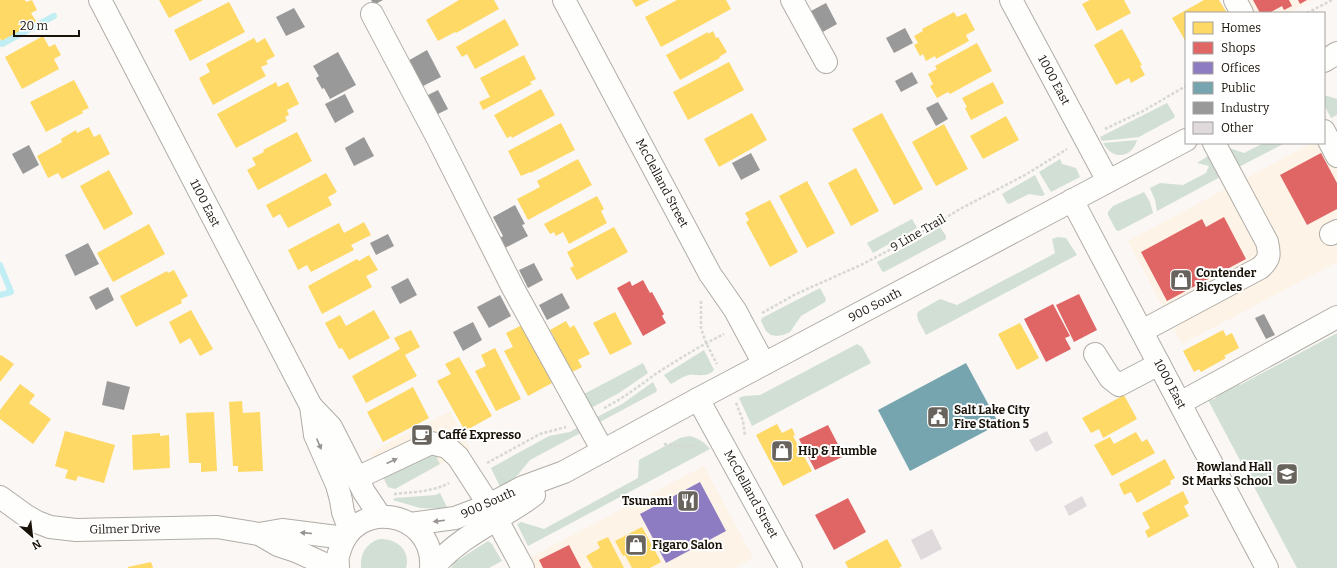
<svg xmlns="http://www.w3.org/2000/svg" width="1337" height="568" viewBox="0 0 1337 568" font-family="Bitter,serif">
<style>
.built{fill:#fdf3e6}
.green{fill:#d2dfd4}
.homes{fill:#ffd966}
.shops{fill:#e06666}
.offices{fill:#8e7cc3}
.public{fill:#76a5af}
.industry{fill:#999}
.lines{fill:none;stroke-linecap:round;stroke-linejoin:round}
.stream{stroke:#c1eef4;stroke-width:6}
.building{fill:#e0dadd}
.minor-casing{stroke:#b0aca6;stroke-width:24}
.path{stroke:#d7d7d5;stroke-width:2.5;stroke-dasharray:3 2;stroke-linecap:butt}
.minor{stroke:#fefefd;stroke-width:22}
.oneway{fill:#979490}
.labels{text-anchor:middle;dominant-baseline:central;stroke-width:4;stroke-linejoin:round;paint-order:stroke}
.street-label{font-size:12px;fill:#1a130a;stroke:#fff}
.poi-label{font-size:12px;font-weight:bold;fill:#1a130a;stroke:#fff;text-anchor:start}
</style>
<rect width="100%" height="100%" fill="#faf7f4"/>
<g class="built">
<path d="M 1226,0 L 1313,0 L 1288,13 L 1233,13 Z"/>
<path d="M 1337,130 L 1337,262 L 1182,344 L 1128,241 L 1312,143 L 1324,143 L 1324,137 Z"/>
<path d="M 450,411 L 470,449 L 393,489 L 387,487 L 370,453 Z"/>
<path d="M 704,466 L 753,558 L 734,568 L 510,568 Z"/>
</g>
<g class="green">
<path d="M 1324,95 L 1337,99 L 1337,115 L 1331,118 L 1324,105 Z"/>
<path d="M 1167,103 L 1175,116 L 1174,118 L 1139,137 L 1102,141 L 1100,137 Z"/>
<path d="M 1137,140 C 1132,158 1113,161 1103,143 Z"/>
<path d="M 1264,143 L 1285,143 L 1233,170 L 1226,147 L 1244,153 Z"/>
<path d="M 1208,156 L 1212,157 L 1222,176 L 1157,211 L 1155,200 L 1150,188 L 1160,183 L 1183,185 L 1206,173 L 1209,166 L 1197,163 Z"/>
<path d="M 1060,159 L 1062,164 L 1076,168 L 1080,177 L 1051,192 L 1039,172 Z"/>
<path d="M 1035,175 L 1045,195 L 1041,196 L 1029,194 L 1009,204 L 1007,203 L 1002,194 Z"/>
<path d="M 1144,192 L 1150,202 L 1153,213 L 1119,231 L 1116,230 L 1108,215 L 1108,212 L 1113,206 Z"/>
<path d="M 912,219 L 917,228 L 873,253 L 867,243 Z"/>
<path d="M 940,227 L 946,236 L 946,239 L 884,272 L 882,271 L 877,262 L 914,243 Z"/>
<path d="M 1058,237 L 1066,238 L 1077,255 L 926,335 L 918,320 L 917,314 L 919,311 L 940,299 L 957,305 L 1048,257 L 1055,253 L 1052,239 Z"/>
<path d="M 820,288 L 826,299 L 825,302 L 801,316 L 790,332 L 783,335 L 777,336 L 771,335 L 766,331 L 761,321 L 762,318 Z"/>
<path d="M 1337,333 L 1337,568 L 1297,568 L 1208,400 L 1215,399 L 1219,391 L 1237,382 L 1240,385 Z"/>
<path d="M 857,344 L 862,347 L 871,363 L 752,426 L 739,398 L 744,396 L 760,395 Z"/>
<path d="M 704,350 L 714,370 C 707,378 698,374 689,375 C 683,376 677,381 671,384 L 670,383 L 664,375 Z"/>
<path d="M 643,363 L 648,373 L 619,393 L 589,409 L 582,395 Z"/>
<path d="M 653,382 L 657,390 L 656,392 L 598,423 L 595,418 L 622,404 Z"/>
<path d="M 584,424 L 586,430 L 530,460 L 511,483 L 501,489 L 491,468 L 549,436 L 570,432 Z"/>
<path d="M 689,436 C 699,438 704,442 710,449 L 528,546 L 517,524 L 521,522 L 544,529 L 638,478 L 639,460 L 680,438 Z"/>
<path d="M 432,455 L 436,456 L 440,464 L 395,489 L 388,487 L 383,477 Z"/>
<path d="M 440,493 L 447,507 L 446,509 L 420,508 L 393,500 L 395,498 L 436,495 Z"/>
<path d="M 379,539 C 396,538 411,550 406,568 L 361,568 C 360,553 366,544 379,539 Z"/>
<path d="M 488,541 L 492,544 L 502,561 L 489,568 L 451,568 L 455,562 Z"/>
</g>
<g class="homes">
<path d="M 0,0 L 25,0 L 26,2 L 32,0 L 37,10 L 31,13 L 37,23 L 2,42 L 0,38 Z"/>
<path d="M 159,0 L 203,0 L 169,18 Z"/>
<path d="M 459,0 L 494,0 L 499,9 L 456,33 L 455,32 L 438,41 L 426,20 Z"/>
<path d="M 632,0 L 650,0 L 636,7 Z"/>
<path d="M 677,0 L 726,0 L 731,9 L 661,47 L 645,17 Z"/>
<path d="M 1090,0 L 1124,0 L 1131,13 L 1097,31 L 1082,4 Z"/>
<path d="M 1204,0 L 1219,0 L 1227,13 L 1186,13 L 1186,42 L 1172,18 Z"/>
<path d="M 229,2 L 245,32 L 190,61 L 174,30 Z"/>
<path d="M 954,12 L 957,17 L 966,13 L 975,30 L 966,35 L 969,41 L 936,59 L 935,56 L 926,61 L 923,54 L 920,56 L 914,45 L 918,43 L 914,36 L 923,31 L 922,29 Z"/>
<path d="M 505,19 L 519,45 L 475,69 L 467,54 L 462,57 L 456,47 Z"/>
<path d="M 1122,29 L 1142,65 L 1140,66 L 1145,75 L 1131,83 L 1129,78 L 1116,85 L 1094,45 Z"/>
<path d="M 713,31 L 716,38 L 718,37 L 727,52 L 719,57 L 720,58 L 680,80 L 666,55 L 708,32 L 708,34 Z"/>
<path d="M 43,36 L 49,47 L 55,44 L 61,55 L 54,59 L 59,69 L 22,89 L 5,57 Z"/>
<path d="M 254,38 L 257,43 L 265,38 L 275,56 L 266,61 L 268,64 L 261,67 L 266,76 L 213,105 L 199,78 L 210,72 L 206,64 Z"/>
<path d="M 977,43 L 992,71 L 950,94 L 948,92 L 937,98 L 930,86 L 933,84 L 928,74 L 937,69 L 935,66 Z"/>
<path d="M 524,55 L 536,79 L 530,82 L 532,84 L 483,110 L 479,102 L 490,97 L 480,78 Z"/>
<path d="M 729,62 L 744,90 L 688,120 L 673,92 Z"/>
<path d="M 74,80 L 89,108 L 82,111 L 83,113 L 46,132 L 30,102 Z"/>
<path d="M 276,82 L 278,87 L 288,82 L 299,104 L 287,110 L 289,115 L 285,117 L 287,121 L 236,148 L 217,114 Z"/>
<path d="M 993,82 L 1004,103 L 971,120 L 965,108 L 967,107 L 962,98 Z"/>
<path d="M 541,89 L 555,115 L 512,138 L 511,136 L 507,138 L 494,115 Z"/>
<path d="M 752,113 L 767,140 L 719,167 L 704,139 Z"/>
<path d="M 882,113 L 923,189 L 894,205 L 852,129 Z"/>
<path d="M 1006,116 L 1019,140 L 983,159 L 970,136 Z"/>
<path d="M 561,123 L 575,150 L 530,173 L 530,172 L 521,176 L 508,151 Z"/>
<path d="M 944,124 L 968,169 L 936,186 L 912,142 Z"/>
<path d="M 89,127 L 94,137 L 100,134 L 110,154 L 62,179 L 58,173 L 48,178 L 37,156 L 62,142 L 61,139 L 76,130 L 77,133 Z"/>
<path d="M 297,132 L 312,161 L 258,190 L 247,170 L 256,165 L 252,158 L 264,152 L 263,150 Z"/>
<path d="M 578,159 L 592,185 L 528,220 L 517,199 L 540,187 L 537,181 Z"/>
<path d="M 856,168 L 879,211 L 851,226 L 828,183 Z"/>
<path d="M 109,170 L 133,214 L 104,230 L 80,186 Z"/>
<path d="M 326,173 L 337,192 L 328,197 L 332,205 L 288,228 L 280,214 L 273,218 L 266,205 Z"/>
<path d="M 807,181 L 835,233 L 807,248 L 779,196 Z"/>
<path d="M 597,196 L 604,209 L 601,211 L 607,223 L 569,244 L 563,232 L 556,236 L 554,232 L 550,234 L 544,224 Z"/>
<path d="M 770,200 L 798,252 L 770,267 L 746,222 L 749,220 L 745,213 Z"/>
<path d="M 364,222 L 371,235 L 351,245 L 354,250 L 311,272 L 307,265 L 298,270 L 288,250 L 339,223 L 344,233 Z"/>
<path d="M 149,224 L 165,254 L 113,282 L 97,253 Z"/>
<path d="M 614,227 L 628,252 L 577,280 L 570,268 L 574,266 L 567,252 Z"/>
<path d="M 369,255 L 378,270 L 366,276 L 372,287 L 322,314 L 308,286 L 357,259 L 359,261 Z"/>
<path d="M 174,270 L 188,296 L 181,300 L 182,303 L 136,327 L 120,296 L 167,271 L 168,273 Z"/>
<path d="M 191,310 L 213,349 L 200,356 L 190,338 L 180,344 L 169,322 Z"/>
<path d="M 374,310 L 390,338 L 349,360 L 342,348 L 339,349 L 325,323 L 340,315 L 346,326 Z"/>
<path d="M 615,312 L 632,344 L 610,355 L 593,323 Z"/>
<path d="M 566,321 L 570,328 L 574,325 L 590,354 L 578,360 L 582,367 L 570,373 L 551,338 L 554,337 L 550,330 Z"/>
<path d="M 1020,323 L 1039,358 L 1017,370 L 998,334 Z"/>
<path d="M 522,325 L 552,383 L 528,396 L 504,351 L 513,347 L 506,333 Z"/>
<path d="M 411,330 L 420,347 L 405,355 L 417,376 L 366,403 L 352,376 L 400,349 L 394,338 Z"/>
<path d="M 1223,330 L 1226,336 L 1232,333 L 1239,348 L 1224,356 L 1226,358 L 1201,372 L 1199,369 L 1194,372 L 1183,351 Z"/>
<path d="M 495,348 L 521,399 L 496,411 L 475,371 L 486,366 L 481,355 Z"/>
<path d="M 1,355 L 14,364 L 0,382 L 0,356 Z"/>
<path d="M 459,357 L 492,416 L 465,431 L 437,381 L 451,374 L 445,364 Z"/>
<path d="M 20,384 L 35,395 L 29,403 L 51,419 L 33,444 L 0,419 L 0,410 Z"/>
<path d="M 413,387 L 429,418 L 383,442 L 367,412 Z"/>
<path d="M 1124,395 L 1137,419 L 1103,438 L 1099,429 L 1091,433 L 1082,418 Z"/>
<path d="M 242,401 L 243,413 L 260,412 L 263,471 L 238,472 L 238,466 L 233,466 L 229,402 Z"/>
<path d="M 214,412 L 217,471 L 201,472 L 201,463 L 189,463 L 186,413 Z"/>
<path d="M 777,424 L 782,433 L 792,428 L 795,435 L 793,436 L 812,471 L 783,486 L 756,435 Z"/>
<path d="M 65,431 L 115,445 L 104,483 L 78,476 L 76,481 L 65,478 L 68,470 L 55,466 Z"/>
<path d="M 1136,432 L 1142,442 L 1147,439 L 1155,453 L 1112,476 L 1094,445 L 1110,437 L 1114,444 Z"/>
<path d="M 160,433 L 160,436 L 169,435 L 170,468 L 133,470 L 132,435 Z"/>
<path d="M 1165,459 L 1175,478 L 1170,481 L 1171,484 L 1137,503 L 1131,492 L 1124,495 L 1119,484 Z"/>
<path d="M 1183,491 L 1189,503 L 1184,506 L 1189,516 L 1148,538 L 1145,531 L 1150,528 L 1142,513 Z"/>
<path d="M 642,527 L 661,562 L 650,568 L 632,568 L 625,555 L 623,556 L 615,541 Z"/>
<path d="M 608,537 L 624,568 L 593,568 L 586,556 L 600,548 L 597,542 Z"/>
<path d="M 887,539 L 902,566 L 899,568 L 848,568 L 845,562 Z"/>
<path d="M 151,562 L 153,568 L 128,568 L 128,567 Z"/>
</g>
<g class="shops">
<path d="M 1253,0 L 1289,0 L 1292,6 L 1284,10 L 1282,6 L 1269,13 L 1260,13 Z"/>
<path d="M 1298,0 L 1307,0 L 1300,4 Z"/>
<path d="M 1321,153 L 1337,183 L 1337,209 L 1307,225 L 1280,175 Z"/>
<path d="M 1224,217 L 1246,259 L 1167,301 L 1141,252 L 1202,219 L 1206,227 Z"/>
<path d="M 643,280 L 650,293 L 652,292 L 664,314 L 662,316 L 666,323 L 643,336 L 617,288 L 630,281 L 632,286 Z"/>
<path d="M 1079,294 L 1097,330 L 1074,342 L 1056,305 Z"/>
<path d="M 1053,304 L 1070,336 L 1065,338 L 1071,349 L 1046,362 L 1024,319 Z"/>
<path d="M 828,425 L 844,456 L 815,470 L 799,439 Z"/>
<path d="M 427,426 L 432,436 L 416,443 L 412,437 L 413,433 Z"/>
<path d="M 848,498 L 866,532 L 834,550 L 815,515 Z"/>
<path d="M 569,545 L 581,568 L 543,568 L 539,560 Z"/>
</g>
<path class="offices" d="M 700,482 L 726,531 L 666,563 L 640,514 Z"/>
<path class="public" d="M 966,363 L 999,424 L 910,471 L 878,410 Z"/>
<g class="industry">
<path d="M 371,0 L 383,0 L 374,5 Z"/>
<path d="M 826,3 L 837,24 L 821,33 L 809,12 Z"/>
<path d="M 294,8 L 305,27 L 286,36 L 276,17 Z"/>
<path d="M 905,28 L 913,43 L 894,53 L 886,38 Z"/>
<path d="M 427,50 L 441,77 L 419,88 L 406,62 Z"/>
<path d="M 338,52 L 356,85 L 330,99 L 324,88 L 322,89 L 316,78 L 319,76 L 313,66 Z"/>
<path d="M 912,72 L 918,83 L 901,92 L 895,81 Z"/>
<path d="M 438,90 L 448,109 L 432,117 L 422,98 Z"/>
<path d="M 345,94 L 354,112 L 335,123 L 325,104 Z"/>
<path d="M 938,102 L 948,119 L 936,126 L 926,108 Z"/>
<path d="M 364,137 L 374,156 L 354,166 L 345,148 Z"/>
<path d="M 29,145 L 39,165 L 23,174 L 12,154 Z"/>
<path d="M 751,153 L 760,170 L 741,180 L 732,163 Z"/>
<path d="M 515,205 L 525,224 L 522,225 L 528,236 L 503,249 L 498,239 L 503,236 L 493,217 Z"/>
<path d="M 388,234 L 394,246 L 376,255 L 370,243 Z"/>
<path d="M 88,243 L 99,264 L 75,276 L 65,255 Z"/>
<path d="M 534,263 L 543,280 L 528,288 L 519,270 Z"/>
<path d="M 408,278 L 417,295 L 400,304 L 391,287 Z"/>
<path d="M 108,287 L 114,300 L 96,310 L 89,297 Z"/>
<path d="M 562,293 L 570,308 L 547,320 L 539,305 Z"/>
<path d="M 500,295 L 511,316 L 489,328 L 477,307 Z"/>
<path d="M 1264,314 L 1275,335 L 1266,339 L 1255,318 Z"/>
<path d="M 473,322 L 482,340 L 463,351 L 453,332 Z"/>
<path d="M 107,381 L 130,387 L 124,410 L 102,405 Z"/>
</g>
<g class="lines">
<g class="stream">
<path d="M 0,43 L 2,44 L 54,16"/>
<path d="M 0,265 L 11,292 L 0,295"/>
</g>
</g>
<g class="building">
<path d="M 1047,431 L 1053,443 L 1036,452 L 1029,440 Z"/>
<path d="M 1082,496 L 1087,506 L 1069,516 L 1064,506 Z"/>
<path d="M 932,529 L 942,549 L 921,560 L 911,540 Z"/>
</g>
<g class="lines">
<g class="minor-casing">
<g id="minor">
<path d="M 100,0 L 311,406 L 331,427 L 364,492 L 380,516"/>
<path d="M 564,0 L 710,274 L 735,310 L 764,364"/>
<path d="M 792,0 L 826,62"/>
<path d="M 1011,0 L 1108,181"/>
<path d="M 1235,0 L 1242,13"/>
<path d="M 372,14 L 437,137 L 513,288 L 603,451"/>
<path d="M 1324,61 L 1337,53"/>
<path d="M 1324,131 L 1337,156"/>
<path d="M 1072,200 L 1267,568"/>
<path d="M 1331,234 L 1337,231"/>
<path d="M 1142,331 L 1260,268 C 1270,259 1270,255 1267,242 L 1214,143"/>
<path d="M 1095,354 L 1110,378 L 1119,385 L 1159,364"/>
<path d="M 698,399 L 791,568"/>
<path d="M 1180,403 L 1337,317"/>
<path d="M 311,406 L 315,435 L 337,485 L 341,500 L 343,512 L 350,531"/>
<path d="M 357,478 L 431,443 L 447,447 L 458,457 L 489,505"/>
<path d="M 0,497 L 25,515 L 37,522 L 50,527 L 76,530 L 217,527 L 259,534 L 278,545 L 296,551 L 333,568"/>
<path d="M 497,520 L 523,568"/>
<path d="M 410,524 L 455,518 L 489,505 L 523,487 L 564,472 L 698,399 L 1186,140"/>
<path d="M 259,534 L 282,530 L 345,538"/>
<path d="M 338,568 C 338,563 337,557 339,553 C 353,496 435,510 431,568"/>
<path d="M 433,568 C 459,536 502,519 534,495"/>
</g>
</g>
<g class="path">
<path d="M 1307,13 L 1332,0"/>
<path d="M 1105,129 L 1143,111 L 1186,86"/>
<path d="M 701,301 L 701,328 L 706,343 L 717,364"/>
<path d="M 762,313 L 796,294 L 863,264 L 912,238 L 960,209 L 1025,175 L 1067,149"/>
<path d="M 736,403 L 743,421 L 745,436"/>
<path d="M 604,408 C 622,399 638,387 654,375 C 677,360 700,346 724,334"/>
<path d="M 664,444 L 683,447 L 698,445"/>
<path d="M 487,463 L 540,434 L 566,427"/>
<path d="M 394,494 C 413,492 432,492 449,483"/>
</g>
<use href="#minor" class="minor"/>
</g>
<defs><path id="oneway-solid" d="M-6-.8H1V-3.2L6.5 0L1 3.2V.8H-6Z"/></defs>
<g class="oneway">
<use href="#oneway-solid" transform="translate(319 444) rotate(67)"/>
<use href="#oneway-solid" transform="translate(392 461) rotate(-25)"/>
<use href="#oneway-solid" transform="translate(439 521) rotate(173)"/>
<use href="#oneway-solid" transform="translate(306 533) rotate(-175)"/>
</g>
<defs>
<g id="shop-square" transform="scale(1.15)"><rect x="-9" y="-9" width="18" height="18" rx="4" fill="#68635c" stroke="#fff"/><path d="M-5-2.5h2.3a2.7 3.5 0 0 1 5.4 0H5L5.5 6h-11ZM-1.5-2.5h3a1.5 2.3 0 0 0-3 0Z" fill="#fff"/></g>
<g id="civic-square" transform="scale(1.15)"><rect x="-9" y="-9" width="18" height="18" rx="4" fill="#68635c" stroke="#fff"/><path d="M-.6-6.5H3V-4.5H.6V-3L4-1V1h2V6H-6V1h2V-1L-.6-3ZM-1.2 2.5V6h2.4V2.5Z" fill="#fff"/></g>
<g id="cafe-square" transform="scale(1.15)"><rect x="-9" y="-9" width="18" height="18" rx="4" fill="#68635c" stroke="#fff"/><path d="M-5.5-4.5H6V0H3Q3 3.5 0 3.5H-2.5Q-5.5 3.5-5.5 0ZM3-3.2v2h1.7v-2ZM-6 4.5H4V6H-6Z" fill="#fff"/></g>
<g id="school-square" transform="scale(1.15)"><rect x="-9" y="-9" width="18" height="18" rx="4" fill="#68635c" stroke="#fff"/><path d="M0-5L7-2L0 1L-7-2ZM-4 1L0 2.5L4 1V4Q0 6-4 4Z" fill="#fff"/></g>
<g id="restaurant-square" transform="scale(1.15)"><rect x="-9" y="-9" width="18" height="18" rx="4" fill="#68635c" stroke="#fff"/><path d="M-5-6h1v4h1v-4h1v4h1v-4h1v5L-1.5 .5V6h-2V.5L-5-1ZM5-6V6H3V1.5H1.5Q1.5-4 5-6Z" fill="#fff"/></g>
</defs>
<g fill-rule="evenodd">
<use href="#shop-square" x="1181" y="280"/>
<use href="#civic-square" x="938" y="417"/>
<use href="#cafe-square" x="422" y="435"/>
<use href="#shop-square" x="782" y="451"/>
<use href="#school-square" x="1287" y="474"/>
<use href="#restaurant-square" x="688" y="501"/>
<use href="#shop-square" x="636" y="545"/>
</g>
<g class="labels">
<g class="street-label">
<text transform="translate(1054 80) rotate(62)">1000 East</text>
<text transform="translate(662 183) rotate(62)">McClelland Street</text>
<text transform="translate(205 203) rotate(63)">1100 East</text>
<text transform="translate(918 233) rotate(-30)">9 Line Trail</text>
<text transform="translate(875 305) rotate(-28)">900 South</text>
<text transform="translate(1170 384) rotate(62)">1000 East</text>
<text transform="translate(751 494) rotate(61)">McClelland Street</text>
<text transform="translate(488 503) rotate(-24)">900 South</text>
<text transform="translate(125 529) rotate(-1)">Gilmer Drive</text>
</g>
<g class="poi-label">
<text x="1196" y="273">Contender<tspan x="1196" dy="14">Bicycles</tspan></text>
<text x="954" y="410">Salt Lake City<tspan x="954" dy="14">Fire Station 5</tspan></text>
<text x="438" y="435">Caffé Expresso</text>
<text x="798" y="451">Hip &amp; Humble</text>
<text x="1272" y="467" text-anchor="end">Rowland Hall<tspan x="1272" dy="14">St Marks School</tspan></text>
<text x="672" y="501" text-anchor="end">Tsunami</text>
<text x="652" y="545">Figaro Salon</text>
</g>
</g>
<rect x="1185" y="12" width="140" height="132" fill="#ffffff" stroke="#a3a19d"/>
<rect x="1193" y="22" width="20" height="12" fill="#ffd966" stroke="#a3a19d"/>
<text x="1221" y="32" font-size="12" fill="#1a130a">Homes</text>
<rect x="1193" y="42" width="20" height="12" fill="#e06666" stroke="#a3a19d"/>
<text x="1221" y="52" font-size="12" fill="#1a130a">Shops</text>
<rect x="1193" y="62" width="20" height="12" fill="#8e7cc3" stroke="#a3a19d"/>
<text x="1221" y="72" font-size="12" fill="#1a130a">Offices</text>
<rect x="1193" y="82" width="20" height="12" fill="#76a5af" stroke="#a3a19d"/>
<text x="1221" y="92" font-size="12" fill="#1a130a">Public</text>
<rect x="1193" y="102" width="20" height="12" fill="#999999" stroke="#a3a19d"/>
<text x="1221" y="112" font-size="12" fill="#1a130a">Industry</text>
<rect x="1193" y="122" width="20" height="12" fill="#e0dadd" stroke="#a3a19d"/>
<text x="1221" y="132" font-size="12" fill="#1a130a">Other</text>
<g transform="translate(32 536) rotate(152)" stroke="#ffffff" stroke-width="3" paint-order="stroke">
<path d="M0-3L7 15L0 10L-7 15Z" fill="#1a130a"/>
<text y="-6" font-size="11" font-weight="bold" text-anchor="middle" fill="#1a130a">N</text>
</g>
<path d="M14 30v6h65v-6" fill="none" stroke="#1a130a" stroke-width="2"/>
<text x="20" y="30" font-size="12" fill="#1a130a" stroke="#ffffff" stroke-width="3" paint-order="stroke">20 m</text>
</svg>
